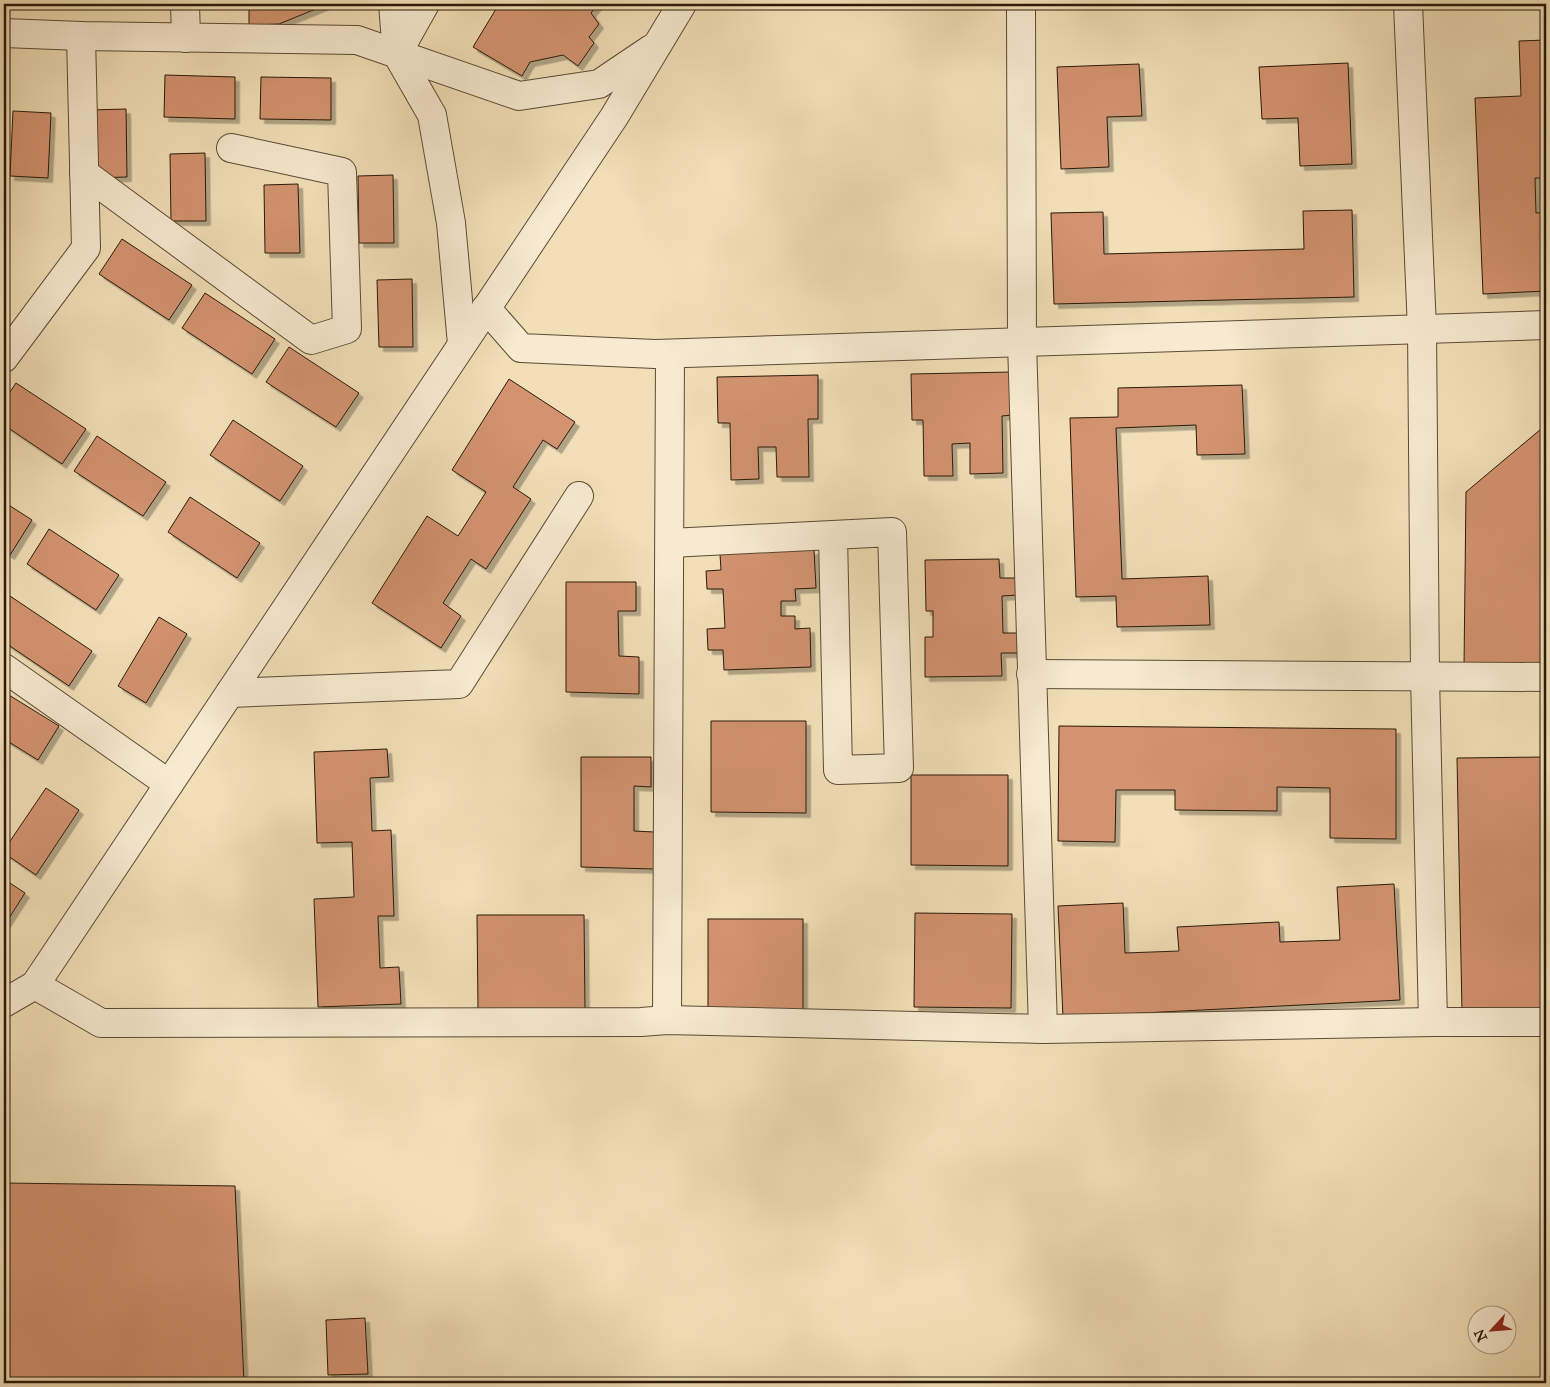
<svg xmlns="http://www.w3.org/2000/svg" width="1550" height="1387" viewBox="0 0 1550 1387" font-family="'IM FELL Great Primer',serif">
<style>
.building{fill:#d3936f;stroke:#291a0a;filter:url(#shadow)}
.lines{fill:none;stroke-linecap:round;stroke-linejoin:round}
.minor-casing{stroke:#5b4b35;stroke-width:30}
.minor{stroke:#f7ead0;stroke-width:28}
</style>
<defs>
<filter id="shadow"><feDropShadow dx="4.5" dy="4.5" stdDeviation="0" flood-color="#0004"/></filter>
</defs>
<rect width="100%" height="100%" fill="#f2dfb7"/>
<filter id="stains"><feTurbulence type="fractalNoise" baseFrequency=".004" numOctaves="4"/><feColorMatrix values="0 0 0 0 .2 0 0 0 0 .09 0 0 0 0 .02 0 0 0 .5 -.17"/></filter>
<radialGradient id="worn" r=".72"><stop offset=".6" stop-color="#630" stop-opacity="0"/><stop offset="1" stop-color="#630" stop-opacity=".3"/></radialGradient>
<g class="building">
<path d="M 249,4 L 328,4 L 279,24 L 249,25 Z"/>
<path d="M 499,4 L 521,4 L 520,6 L 529,4 L 598,4 L 591,13 L 599,24 L 589,37 L 594,43 L 578,66 L 563,55 L 530,62 L 522,76 L 473,47 Z"/>
<path d="M 1546,40 L 1546,178 L 1535,178 L 1536,213 L 1546,212 L 1546,291 L 1483,294 L 1475,98 L 1521,96 L 1519,41 Z"/>
<path d="M 1348,63 L 1352,164 L 1300,166 L 1298,118 L 1262,119 L 1259,67 Z"/>
<path d="M 1139,64 L 1142,116 L 1107,117 L 1109,167 L 1061,169 L 1057,67 Z"/>
<path d="M 165,75 L 235,77 L 235,119 L 164,117 Z"/>
<path d="M 261,77 L 331,78 L 331,120 L 260,119 Z"/>
<path d="M 126,109 L 127,177 L 92,178 L 91,110 Z"/>
<path d="M 13,111 L 51,113 L 48,178 L 10,176 Z"/>
<path d="M 205,153 L 206,221 L 171,221 L 170,154 Z"/>
<path d="M 393,175 L 394,243 L 359,243 L 358,176 Z"/>
<path d="M 298,184 L 300,253 L 265,253 L 264,185 Z"/>
<path d="M 1352,210 L 1354,297 L 1054,304 L 1051,213 L 1103,212 L 1104,254 L 1304,249 L 1303,211 Z"/>
<path d="M 122,239 L 192,285 L 169,320 L 99,274 Z"/>
<path d="M 412,279 L 413,347 L 379,347 L 377,280 Z"/>
<path d="M 205,293 L 275,339 L 252,374 L 182,328 Z"/>
<path d="M 289,347 L 359,393 L 336,427 L 266,382 Z"/>
<path d="M 1011,372 L 1012,415 L 1002,416 L 1003,473 L 970,474 L 970,443 L 952,444 L 953,476 L 924,476 L 923,420 L 912,420 L 911,374 Z"/>
<path d="M 818,375 L 818,419 L 808,419 L 809,477 L 777,477 L 776,447 L 758,447 L 759,479 L 731,480 L 730,423 L 718,423 L 717,377 Z"/>
<path d="M 509,379 L 575,422 L 557,449 L 543,440 L 513,487 L 531,499 L 486,569 L 471,559 L 443,603 L 461,616 L 441,648 L 372,603 L 427,516 L 458,536 L 486,492 L 452,470 Z"/>
<path d="M 16,383 L 86,429 L 62,464 L 4,425 L 4,401 Z"/>
<path d="M 1242,385 L 1245,454 L 1197,455 L 1196,425 L 1116,428 L 1122,579 L 1208,576 L 1210,625 L 1117,627 L 1116,596 L 1076,597 L 1070,418 L 1118,417 L 1118,388 Z"/>
<path d="M 233,420 L 303,466 L 280,501 L 210,455 Z"/>
<path d="M 1541,429 L 1546,429 L 1546,500 L 1542,500 L 1544,667 L 1464,667 L 1466,492 Z"/>
<path d="M 97,436 L 166,482 L 143,516 L 74,471 Z"/>
<path d="M 190,497 L 260,543 L 237,578 L 168,532 Z"/>
<path d="M 4,502 L 32,520 L 10,555 L 4,551 Z"/>
<path d="M 49,529 L 119,575 L 96,610 L 27,564 Z"/>
<path d="M 814,550 L 816,588 L 795,589 L 796,601 L 781,601 L 781,616 L 795,616 L 795,629 L 810,628 L 811,667 L 724,670 L 723,650 L 708,650 L 707,629 L 725,628 L 723,589 L 707,589 L 706,571 L 721,570 L 720,554 Z"/>
<path d="M 999,559 L 1000,578 L 1017,578 L 1018,595 L 1002,596 L 1003,633 L 1019,633 L 1019,653 L 1001,653 L 1002,676 L 925,677 L 925,637 L 933,637 L 933,611 L 926,611 L 925,560 Z"/>
<path d="M 566,582 L 636,582 L 636,611 L 618,611 L 619,656 L 639,657 L 639,694 L 566,692 Z"/>
<path d="M 4,592 L 92,651 L 69,686 L 4,642 Z"/>
<path d="M 159,617 L 187,634 L 146,703 L 118,686 Z"/>
<path d="M 4,692 L 59,726 L 38,760 L 4,739 Z"/>
<path d="M 711,721 L 806,721 L 806,813 L 711,812 Z"/>
<path d="M 1059,726 L 1396,729 L 1396,839 L 1330,838 L 1330,788 L 1277,787 L 1277,811 L 1175,810 L 1175,790 L 1116,790 L 1115,842 L 1058,841 Z"/>
<path d="M 387,749 L 389,777 L 370,778 L 372,831 L 391,830 L 394,916 L 378,916 L 380,968 L 399,967 L 401,1004 L 318,1007 L 314,899 L 354,897 L 352,842 L 317,843 L 314,752 Z"/>
<path d="M 581,757 L 651,757 L 651,787 L 634,786 L 634,831 L 654,832 L 654,869 L 581,867 Z"/>
<path d="M 1546,757 L 1546,1011 L 1462,1012 L 1457,758 Z"/>
<path d="M 911,775 L 1008,775 L 1008,866 L 911,865 Z"/>
<path d="M 46,788 L 79,810 L 36,875 L 4,853 L 4,850 Z"/>
<path d="M 4,879 L 25,893 L 4,926 Z"/>
<path d="M 1394,884 L 1400,1000 L 1063,1017 L 1058,906 L 1123,903 L 1125,953 L 1179,951 L 1177,927 L 1279,922 L 1280,942 L 1340,940 L 1337,887 Z"/>
<path d="M 915,913 L 1012,914 L 1011,1008 L 914,1007 Z"/>
<path d="M 477,915 L 584,915 L 585,1010 L 478,1010 Z"/>
<rect x="708" y="919" width="95" height="91"/>
<path d="M 4,1183 L 235,1186 L 244,1383 L 4,1383 Z"/>
<path d="M 365,1318 L 368,1374 L 328,1375 L 326,1320 Z"/>
</g>
<g class="lines">
<g class="minor-casing">
<g id="minor">
<path d="M 185,4 L 186,38"/>
<path d="M 393,4 L 397,54"/>
<path d="M 425,4 L 397,54 L 432,115 L 451,223 L 462,344"/>
<path d="M 1021,4 L 1022,342 L 1043,1029"/>
<path d="M 1408,4 L 1422,329 L 1425,676 L 1433,1022"/>
<path d="M 4,33 L 81,36 L 357,40 L 519,96 L 599,84 L 651,49"/>
<path d="M 84,173 L 311,340 L 347,329 L 342,172 L 231,148"/>
<path d="M 486,308 L 521,348 L 655,354 L 1546,325"/>
<path d="M 4,358 L 86,248 L 81,36"/>
<path d="M 670,543 L 892,532 L 899,768 L 838,770 L 833,535"/>
<path d="M 4,668 L 169,784"/>
<path d="M 1031,674 L 1546,677"/>
<path d="M 230,693 L 459,684 L 579,496"/>
<path d="M 35,985 L 101,1023 L 641,1022 L 667,1020 L 1043,1029 L 1433,1022 L 1546,1022"/>
<path d="M 4,1003 L 35,985 L 614,117 L 682,4"/>
<path d="M 667,1020 L 670,354"/>
</g>
</g>
<use href="#minor" class="minor"/>
</g>
<rect width="1550" height="1387" fill="none" stroke="#f2dfb7" stroke-width="20"/>
<rect x="5" y="5" width="1540" height="1377" fill="none" stroke="#291a0a" stroke-width="2.5"/>
<rect x="10" y="10" width="1530" height="1367" fill="none" stroke="#291a0a"/>
<g transform="translate(1492 1330) rotate(244)"><circle r="24" fill="#f7ead0" stroke="#a59781"/>
<path d="M0-4L9 19L0 12L-9 19Z" fill="#8f2418"/>
<text y="-8" font-size="14" font-weight="bold" text-anchor="middle" fill="#291a0a">N</text>
</g>
<rect width="100%" height="100%" filter="url(#stains)"/>
<rect width="100%" height="100%" fill="url(#worn)"/>
</svg>
